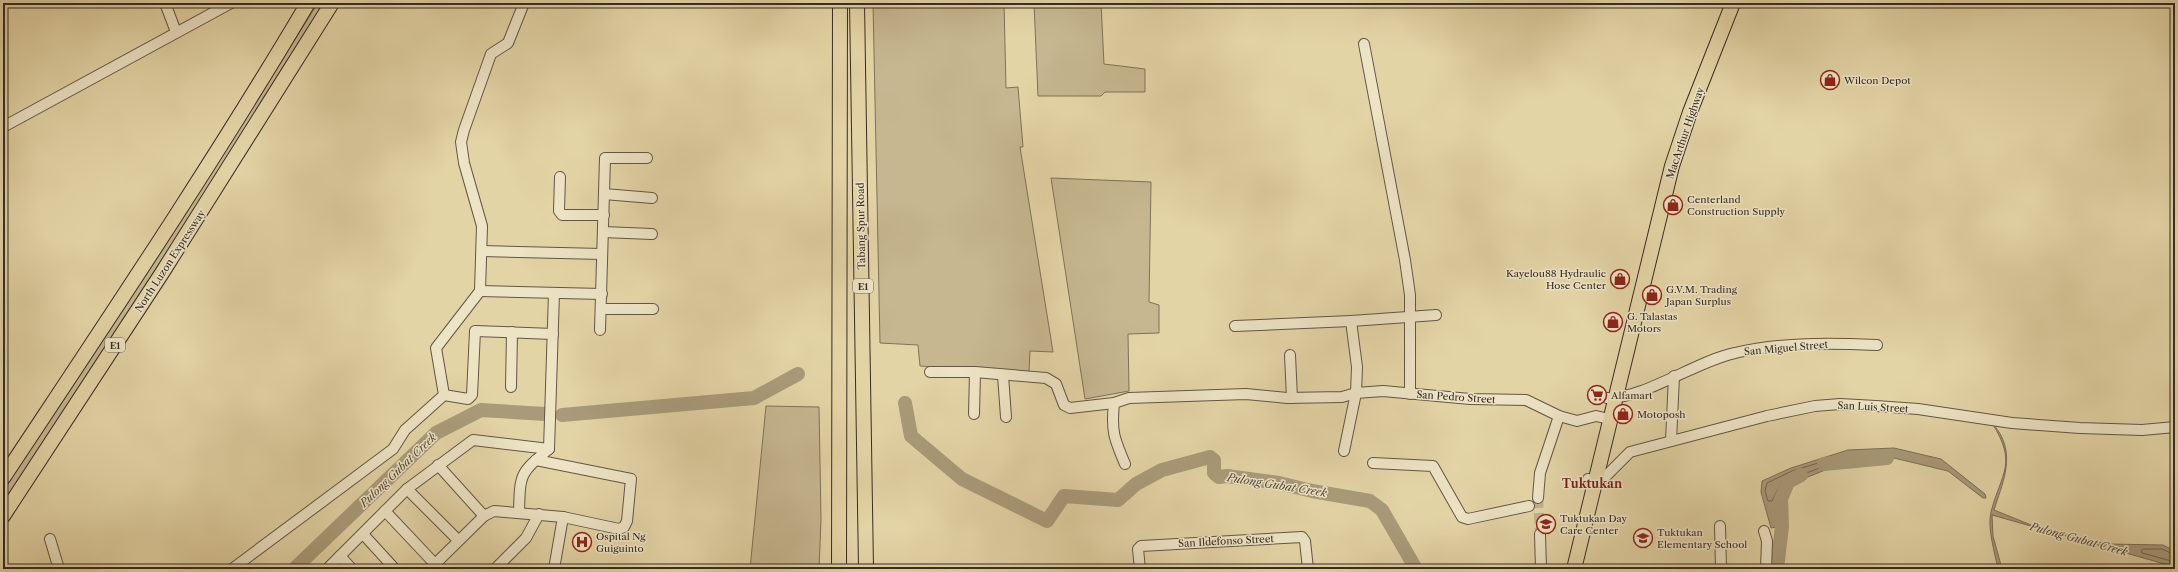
<svg xmlns="http://www.w3.org/2000/svg" width="2178" height="572" viewBox="0 0 2178 572" font-family="'Libre Caslon Text',serif">
<style>
.green{fill:#c6b790;stroke:#7e725a}
.water{fill:#a99b7a;stroke:#7b6f58}
.lines{fill:none;stroke-linecap:round;stroke-linejoin:round}
.shore{stroke:#706450;stroke-width:1}
.river{stroke:#a99b7a;stroke-width:14}
.minor-tunnel{stroke:#c1b28c;stroke-width:10;stroke-dasharray:10 5;stroke-linecap:butt}
.minor-casing{stroke:#625645;stroke-width:12}
.highway-casing{stroke:#372c25;stroke-width:16}
.minor{stroke:#ede3c5;stroke-width:10}
.highway{stroke:#e3d4a6;stroke-width:14}
.labels{text-anchor:middle;dominant-baseline:central;stroke-width:3;stroke-linejoin:round;paint-order:stroke}
.shield{fill:#ede3c5;stroke:#6e6355;stroke-width:1}
.shield-label{font-size:9px;font-weight:bold;fill:#372c25}
.poi-label{font-size:10px;fill:#372c25;stroke:#ede3c5;text-anchor:start}
.street-label{font-size:10px;fill:#372c25;stroke:#ede3c5}
.water-label{font-size:11px;font-style:italic;fill:#54483a;stroke:#ede3c5}
.quarter-label{font-size:12px;font-weight:bold;fill:#7a1f14;stroke:#ede3c5}
</style>
<rect width="100%" height="100%" fill="#e3d4a6"/>
<filter id="stains"><feTurbulence type="fractalNoise" baseFrequency=".005" numOctaves="4"/><feColorMatrix values="0 0 0 0 .2 0 0 0 0 .09 0 0 0 0 .02 0 0 0 .5 -.17"/></filter>
<radialGradient id="worn" r=".72"><stop offset=".6" stop-color="#630" stop-opacity="0"/><stop offset="1" stop-color="#630" stop-opacity=".3"/></radialGradient>
<g class="green">
<path d="M 318,3 L 326,3 L 118,329 L 3,502 L 3,489 L 196,196 Z"/>
<path d="M 873,3 L 1004,3 L 1006,88 L 1018,87 L 1023,147 L 1020,147 L 1053,352 L 1030,351 L 1029,372 L 920,366 L 918,345 L 880,343 Z"/>
<path d="M 1034,3 L 1101,3 L 1104,64 L 1145,69 L 1145,92 L 1105,92 L 1101,96 L 1038,96 Z"/>
<path d="M 1051,178 L 1151,182 L 1149,302 L 1159,305 L 1159,333 L 1128,334 L 1129,391 L 1085,399 Z"/>
<path d="M 766,406 L 819,407 L 821,519 L 819,569 L 750,569 Z"/>
</g>
<g class="water">
<path d="M 1992,423 C 1994,425 1997,429 1999,432 C 2015,458 2002,484 1994,510 L 2041,529 L 2107,544 L 2163,545 L 2175,551 L 2175,567 L 1992,515 L 1993,536 L 2002,569 L 1998,569 C 1995,554 1987,527 1991,512 C 2001,473 2018,464 1992,423 Z"/>
<path d="M 1894,448 L 1941,459 L 1985,494 L 1986,498 L 1983,498 L 1948,471 L 1894,458 L 1850,460 L 1783,487 L 1775,504 L 1782,526 L 1771,528 L 1761,492 L 1762,481 L 1791,468 L 1848,450 Z"/>
</g>
<g class="lines">
<g class="shore">
<path d="M 1826,461 L 1828,463 L 1827,465 L 1781,483 L 1772,501 L 1768,501 L 1765,491 L 1767,483 L 1792,471 Z"/>
<path d="M 2175,555 L 2162,549 L 2143,549 L 2141,551 L 2142,553 L 2175,562"/>
</g>
<g class="river">
<path d="M 905,403 L 911,436 L 962,479 L 1047,521 L 1064,496 L 1118,500 L 1136,484 L 1162,470 L 1210,457 L 1214,460 L 1214,473 L 1219,477 L 1227,476 L 1279,483 L 1312,491 L 1370,501 L 1382,510 L 1416,569"/>
<path d="M 562,415 L 754,398 L 798,374"/>
<path d="M 1824,464 L 1887,458"/>
<path d="M 294,569 L 436,433 L 481,410 L 545,414"/>
<path d="M 1777,569 L 1782,526 L 1781,499 L 1788,482 L 1801,475"/>
</g>
<path class="minor-tunnel" d="M 1538,498 L 1540,534"/>
<g class="minor-casing">
<g id="minor">
<path d="M 165,3 L 176,32"/>
<path d="M 1364,44 L 1405,260 L 1410,295 L 1410,394"/>
<path d="M 3,127 L 231,3"/>
<path d="M 560,177 L 559,211 L 562,215 L 604,215"/>
<path d="M 604,194 L 652,198"/>
<path d="M 603,232 L 652,234"/>
<path d="M 482,251 L 602,254"/>
<path d="M 480,291 L 602,294"/>
<path d="M 601,309 L 653,309"/>
<path d="M 1351,321 L 1436,315"/>
<path d="M 600,330 L 605,158 L 647,158"/>
<path d="M 1290,355 L 1292,398"/>
<path d="M 930,372 L 975,372 L 1046,378 L 1056,384 L 1064,405 L 1070,408 L 1114,403"/>
<path d="M 1003,375 L 1006,417"/>
<path d="M 511,387 L 512,332"/>
<path d="M 444,395 L 468,399 L 472,395 L 475,331 L 553,334"/>
<path d="M 1607,398 C 1644,399 1696,361 1735,353 C 1781,342 1830,343 1877,345"/>
<path d="M 974,414 L 975,372"/>
<path d="M 1671,441 L 1674,376"/>
<path d="M 1344,451 L 1356,393 L 1383,391 L 1470,399 L 1526,400 L 1559,416 L 1577,421 L 1596,416 L 1609,419"/>
<path d="M 1373,463 L 1433,466 L 1462,517 L 1468,519 L 1529,506"/>
<path d="M 1125,464 C 1114,438 1111,431 1114,403 L 1129,398 L 1246,394 L 1287,398 L 1342,397 L 1356,393 L 1357,367 L 1351,321 L 1235,326"/>
<path d="M 438,465 L 484,516"/>
<path d="M 1588,479 L 1602,480 L 1630,452 L 1767,416 L 1815,406 L 1840,404 L 1876,406 L 1918,409 L 2012,423 L 2080,428 L 2142,430 L 2175,427"/>
<path d="M 407,489 L 458,540"/>
<path d="M 1538,498 L 1540,473 L 1559,416"/>
<path d="M 385,511 L 435,564"/>
<path d="M 519,512 C 520,473 520,473 549,449 L 554,293"/>
<path d="M 1720,526 L 1721,569"/>
<path d="M 1764,531 L 1767,541 L 1766,569"/>
<path d="M 363,534 L 395,569"/>
<path d="M 1540,534 L 1541,569"/>
<path d="M 50,539 L 59,569"/>
<path d="M 340,556 L 352,569"/>
<path d="M 232,569 L 393,449 L 405,430 L 444,395 L 436,348 L 480,291 L 482,226 L 464,163 L 461,142 L 464,130 L 491,54 L 508,43 L 524,3"/>
<path d="M 327,569 L 407,489 L 473,440 L 549,449"/>
<path d="M 430,569 L 484,516 L 494,511 L 563,517 L 619,529 L 624,527 L 627,521 L 631,479 L 536,460"/>
<path d="M 495,569 L 526,538 L 539,514"/>
<path d="M 554,569 L 563,517"/>
<path d="M 1140,569 L 1138,549 L 1141,546 L 1302,537 L 1305,541 L 1308,569"/>
</g>
</g>
<g class="highway-casing">
<g id="highway">
<path d="M 857,3 L 866,569"/>
<path d="M 3,478 C 107,321 212,165 308,3"/>
<path d="M 3,516 L 162,273 L 332,3"/>
<path d="M 839,569 L 840,3"/>
<path d="M 1574,569 L 1672,166 L 1690,112 L 1733,3"/>
</g>
</g>
<use href="#minor" class="minor"/>
<use href="#highway" class="highway"/>
</g>
<defs>
<g id="shop-ring" transform="scale(1)"><circle r="9.5" fill="#ede3c5" stroke="#8f2418" stroke-width="1.5"/><path d="M-5-2.5h2.3a2.7 3.5 0 0 1 5.4 0H5L5.5 6h-11ZM-1.5-2.5h3a1.5 2.3 0 0 0-3 0Z" fill="#8f2418"/></g>
<g id="supermarket-ring" transform="scale(1)"><circle r="9.5" fill="#ede3c5" stroke="#8f2418" stroke-width="1.5"/><path d="M-6-5.5h2.5l.6 2H6L4.5 2H-2.5L-4.4-4H-6ZM-1.5 3.2a1.3 1.3 0 1 0 .1 0ZM3 3.2a1.3 1.3 0 1 0 .1 0Z" fill="#8f2418"/></g>
<g id="school-ring" transform="scale(1)"><circle r="9.5" fill="#ede3c5" stroke="#8f2418" stroke-width="1.5"/><path d="M0-5L7-2L0 1L-7-2ZM-4 1L0 2.5L4 1V4Q0 6-4 4Z" fill="#8f2418"/></g>
<g id="hospital-ring" transform="scale(1)"><circle r="9.5" fill="#ede3c5" stroke="#8f2418" stroke-width="1.5"/><path d="M-5-5h3v3.5h4V-5h3V5h-3V1.5h-4V5h-3Z" fill="#8f2418"/></g>
</defs>
<g fill-rule="evenodd">
<use href="#shop-ring" x="1830" y="80"/>
<use href="#shop-ring" x="1673" y="205"/>
<use href="#shop-ring" x="1620" y="279"/>
<use href="#shop-ring" x="1652" y="295"/>
<use href="#shop-ring" x="1613" y="322"/>
<use href="#supermarket-ring" x="1597" y="395"/>
<use href="#shop-ring" x="1623" y="414"/>
<use href="#school-ring" x="1546" y="524"/>
<use href="#school-ring" x="1643" y="538"/>
<use href="#hospital-ring" x="582" y="542"/>
</g>
<g class="labels">
<g class="shield">
<rect x="853" y="279" width="20" height="14" rx="3"/>
<rect x="105" y="338" width="20" height="14" rx="3"/>
</g>
<g class="shield-label">
<text x="863" y="286">E1</text>
<text x="115" y="345">E1</text>
</g>
<g class="poi-label">
<text x="1844" y="80">Wilcon Depot</text>
<text x="1687" y="199">Centerland<tspan x="1687" dy="12">Construction Supply</tspan></text>
<text x="1606" y="273" text-anchor="end">Kayelou88 Hydraulic<tspan x="1606" dy="12">Hose Center</tspan></text>
<text x="1666" y="289">G.V.M. Trading<tspan x="1666" dy="12">Japan Surplus</tspan></text>
<text x="1627" y="316">G. Talastas<tspan x="1627" dy="12">Motors</tspan></text>
<text x="1611" y="395">Alfamart</text>
<text x="1637" y="414">Motoposh</text>
<text x="1560" y="518">Tuktukan Day<tspan x="1560" dy="12">Care Center</tspan></text>
<text x="1657" y="532">Tuktukan<tspan x="1657" dy="12">Elementary School</tspan></text>
<text x="596" y="536">Ospital Ng<tspan x="596" dy="12">Guiguinto</tspan></text>
</g>
<g class="street-label">
<text transform="translate(1685 133) rotate(-71)">MacArthur Highway</text>
<text transform="translate(861 226) rotate(-91)">Tabang Spur Road</text>
<text transform="translate(170 261) rotate(-57)">North Luzon Expressway</text>
<text transform="translate(1786 348) rotate(-5)">San Miguel Street</text>
<text transform="translate(1456 397) rotate(4)">San Pedro Street</text>
<text transform="translate(1873 407) rotate(3)">San Luis Street</text>
<text transform="translate(1226 541) rotate(-3)">San Ildefonso Street</text>
</g>
<g class="water-label">
<text transform="translate(398 470) rotate(-44)">Pulong Gubat Creek</text>
<text transform="translate(1277 485) rotate(9)">Pulong Gubat Creek</text>
<text transform="translate(2079 539) rotate(15)">Pulong Gubat Creek</text>
</g>
<g class="quarter-label">
<text x="1592" y="483">Tuktukan</text>
</g>
</g>
<rect width="2178" height="572" fill="none" stroke="#e3d4a6" stroke-width="16"/>
<rect x="4" y="4" width="2170" height="564" fill="none" stroke="#372c25" stroke-width="2"/>
<rect x="8" y="8" width="2162" height="556" fill="none" stroke="#372c25"/>
<rect width="100%" height="100%" filter="url(#stains)"/>
<rect width="100%" height="100%" fill="url(#worn)"/>
</svg>
